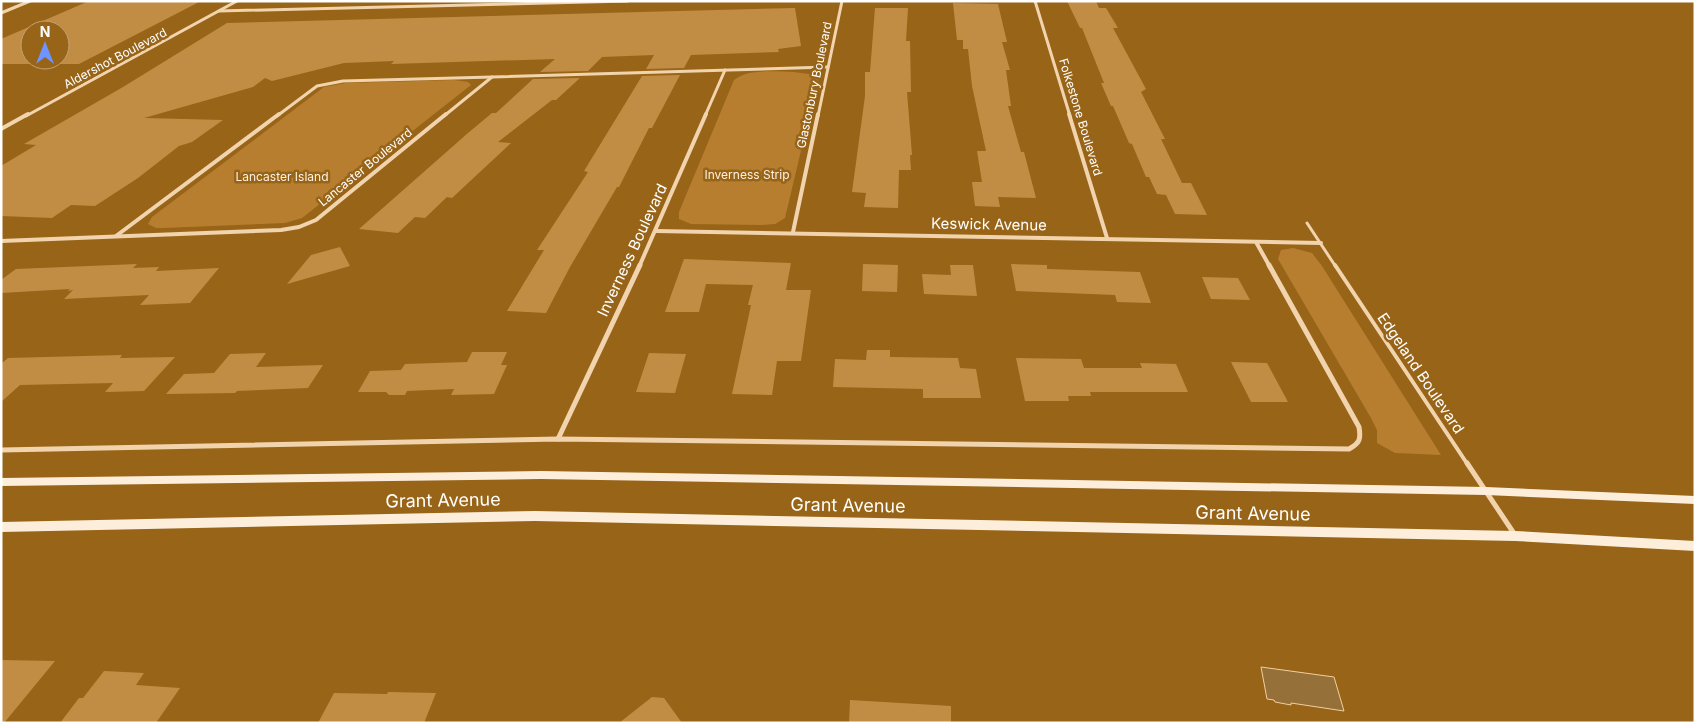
<svg xmlns="http://www.w3.org/2000/svg" width="1696" height="724" viewBox="0 0 1696 724" font-family="Inter,sans-serif">
<style>
.green{fill:#b87e2f}
.water{fill:#957039;stroke:#f3cea0}
.building{fill:#c18d45;fill-rule:evenodd}
.lines{fill:none;stroke-linecap:round;stroke-linejoin:round}
.service-far2{stroke:#f1d4ad;stroke-width:3}
.service-far1{stroke:#f1d4ad;stroke-width:4}
.service{stroke:#f1d4ad;stroke-width:5}
.minor-far2{stroke:#f1d4ad;stroke-width:3}
.minor-far1{stroke:#f1d4ad;stroke-width:4}
.minor{stroke:#f1d4ad;stroke-width:5}
.secondary{fill:#fceedb;fill-rule:evenodd}
.labels{text-anchor:middle;dominant-baseline:central;stroke-width:5;stroke-linejoin:round;paint-order:stroke}
.far-street-label{font-size:12px;fill:#fff;stroke:#986418}
.far-park-label{font-size:12px;fill:#fdf1e1;stroke:#986418}
.street-label{font-size:15px;fill:#fff;stroke:#986418}
.near-street-label{font-size:18px;fill:#fff;stroke:#986418}
</style>
<rect width="100%" height="100%" fill="#986418"/>
<g class="green">
<path d="M 794,72 L 816,75 L 818,79 L 785,218 L 775,224 L 762,225 L 691,224 L 679,219 L 679,212 L 734,80 C 748,68 777,72 794,72 Z"/>
<path d="M 454,80 L 468,82 L 471,85 L 302,218 L 285,223 L 163,228 L 156,228 L 148,224 L 152,217 L 324,87 L 346,83 Z"/>
<path d="M 1293,248 L 1312,253 L 1322,266 L 1441,455 L 1395,453 L 1377,443 L 1377,430 L 1371,418 L 1278,259 L 1281,250 Z"/>
</g>
<path class="water" d="M 1261,667 L 1334,677 L 1344,711 L 1291,703 L 1291,705 L 1275,702 L 1274,700 L 1267,699 Z"/>
<g class="building">
<path d="M 89,1 L 201,1 L 79,64 L 1,64 L 1,39 ZM 30,30 L 60,30 L 60,60 L 30,60 Z"/>
<path d="M 1067,1 L 1096,1 L 1099,8 L 1106,8 L 1118,28 L 1113,28 L 1146,89 L 1141,92 L 1165,139 L 1161,139 L 1182,183 L 1191,183 L 1207,215 L 1175,214 L 1166,195 L 1157,194 L 1149,177 L 1146,177 L 1132,144 L 1129,143 L 1113,106 L 1111,106 L 1101,83 L 1104,83 L 1082,28 L 1080,28 Z"/>
<path d="M 953,3 L 998,4 L 1007,42 L 1002,42 L 1010,70 L 1006,70 L 1011,106 L 1008,106 L 1021,152 L 1024,152 L 1036,198 L 998,197 L 1000,207 L 975,206 L 972,182 L 982,182 L 977,151 L 986,151 L 972,86 L 968,49 L 963,49 L 963,40 L 957,40 Z"/>
<path d="M 795,8 L 801,46 L 778,49 L 779,52 L 691,55 L 684,68 L 646,69 L 654,55 L 602,57 L 588,71 L 540,72 L 555,59 L 391,64 L 394,61 L 344,63 L 272,81 L 265,78 L 253,87 L 144,118 L 223,120 L 192,142 L 179,146 L 138,178 L 95,206 L 71,205 L 52,218 L 1,216 L 1,166 L 36,145 L 24,144 L 123,87 L 227,23 Z"/>
<path d="M 875,8 L 908,8 L 906,41 L 910,41 L 911,92 L 907,92 L 912,155 L 910,155 L 911,170 L 899,170 L 898,208 L 864,207 L 866,193 L 852,192 L 865,96 L 865,72 L 870,72 Z"/>
<path d="M 680,75 L 652,128 L 649,128 L 619,187 L 617,187 L 570,267 L 546,313 L 507,311 L 544,250 L 537,250 L 588,172 L 584,171 L 642,76 Z"/>
<path d="M 580,78 L 556,100 L 552,100 L 498,142 L 511,143 L 452,198 L 447,197 L 425,218 L 415,217 L 398,233 L 359,229 L 468,133 L 492,113 L 496,113 L 533,79 Z"/>
<path d="M 340,247 L 350,266 L 287,284 L 311,255 Z"/>
<path d="M 684,259 L 791,263 L 786,290 L 811,290 L 801,361 L 777,361 L 772,395 L 732,394 L 751,305 L 748,305 L 753,285 L 706,284 L 699,312 L 665,312 Z"/>
<path d="M 137,264 L 133,268 L 159,267 L 156,271 L 219,268 L 190,303 L 140,305 L 149,295 L 64,299 L 73,290 L 68,291 L 70,289 L 1,293 L 1,280 L 16,269 Z"/>
<path d="M 863,264 L 898,265 L 897,292 L 862,291 Z"/>
<path d="M 1011,264 L 1047,265 L 1047,269 L 1140,272 L 1151,303 L 1117,302 L 1115,295 L 1016,291 Z"/>
<path d="M 950,265 L 973,265 L 977,296 L 924,294 L 922,274 L 951,275 Z"/>
<path d="M 1202,277 L 1238,278 L 1250,300 L 1211,299 Z"/>
<path d="M 867,350 L 890,350 L 890,357 L 958,358 L 960,368 L 976,369 L 981,398 L 923,398 L 923,389 L 833,387 L 835,359 L 866,360 Z"/>
<path d="M 472,352 L 507,352 L 501,365 L 507,365 L 494,394 L 451,395 L 454,389 L 407,391 L 405,395 L 389,395 L 386,392 L 358,392 L 370,371 L 401,370 L 405,364 L 467,362 Z"/>
<path d="M 266,353 L 256,367 L 323,365 L 308,388 L 237,391 L 235,393 L 166,394 L 184,374 L 214,373 L 230,354 Z"/>
<path d="M 649,353 L 686,354 L 675,393 L 636,392 Z"/>
<path d="M 122,355 L 120,358 L 175,357 L 144,391 L 105,392 L 113,383 L 20,385 L 1,402 L 1,364 L 8,358 Z"/>
<path d="M 1016,358 L 1081,359 L 1084,368 L 1142,368 L 1140,363 L 1176,364 L 1188,392 L 1090,392 L 1091,396 L 1068,396 L 1069,401 L 1025,401 Z"/>
<path d="M 1231,362 L 1267,363 L 1288,402 L 1251,402 Z"/>
<path d="M 1,660 L 55,661 L 4,723 L 1,723 Z"/>
<path d="M 104,671 L 144,673 L 136,685 L 180,688 L 156,723 L 60,723 L 79,698 L 83,698 Z"/>
<path d="M 388,692 L 436,693 L 424,723 L 318,723 L 334,693 L 387,694 Z"/>
<path d="M 652,697 L 664,698 L 682,723 L 619,723 Z"/>
<path d="M 850,700 L 951,706 L 951,723 L 849,723 Z"/>
</g>
<g class="lines">
<path class="service-far2" d="M 1307,223 L 1336,267"/>
<path class="service-far1" d="M 1335,265 L 1468,465"/>
<path class="service" d="M 1467,463 L 1515,535"/>
<g class="minor-far2">
<path d="M 1035,1 L 1070,116"/>
<path d="M 219,11 L 628,1"/>
<path d="M 1,13 L 30,1"/>
<path d="M 26,116 L 237,1"/>
<path d="M 277,116 L 317,86 L 343,81 L 492,77"/>
<path d="M 444,116 L 492,77 L 828,67"/>
<path d="M 705,116 L 725,70"/>
<path d="M 818,116 L 842,1"/>
</g>
<g class="minor-far1">
<path d="M 1069,114 L 1107,238"/>
<path d="M 1,129 L 28,114"/>
<path d="M 656,231 L 1321,243"/>
<path d="M 793,232 L 818,114"/>
<path d="M 116,236 L 279,114"/>
<path d="M 1,241 L 281,230 L 299,227 L 316,220 L 446,114"/>
<path d="M 1256,242 L 1270,267"/>
<path d="M 639,267 L 706,114"/>
</g>
<g class="minor">
<path d="M 558,439 L 640,265"/>
<path d="M 1,450 L 558,439 L 1349,449 C 1360,443 1361,439 1359,427 L 1269,265"/>
</g>
<g class="secondary">
<path d="M 541,471 L 1486,487 L 1695,496 L 1695,504 L 1486,495 L 541,479 L 1,486 L 1,478 Z"/>
<path d="M 535,511 L 1515,531 L 1695,541 L 1695,551 L 1515,541 L 535,521 L 1,532 L 1,522 Z"/>
</g>
</g>
<g class="labels">
<g class="far-street-label">
<text transform="translate(115 58) rotate(-28)">Aldershot Boulevard</text>
<text transform="translate(814 85) rotate(-78)">Glastonbury Boulevard</text>
<text transform="translate(1081 117) rotate(73)">Folkestone Boulevard</text>
<text transform="translate(365 167) rotate(-39)">Lancaster Boulevard</text>
</g>
<g class="far-park-label">
<text x="747" y="174">Inverness Strip</text>
<text x="282" y="176">Lancaster Island</text>
</g>
<g class="street-label">
<text transform="translate(989 224) rotate(1)">Keswick Avenue</text>
<text transform="translate(632 250) rotate(-65)">Inverness Boulevard</text>
<text transform="translate(1421 373) rotate(56)">Edgeland Boulevard</text>
</g>
<g class="near-street-label">
<text transform="translate(443 500) rotate(-1)">Grant Avenue</text>
<text transform="translate(848 505) rotate(1)">Grant Avenue</text>
<text transform="translate(1253 513) rotate(1)">Grant Avenue</text>
</g>
</g>
<rect width="1696" height="724" fill="none" stroke="#ffffff" stroke-width="5"/>
<g transform="translate(45 45)"><circle r="24" fill="#986418" stroke="#c1a274"/>
<path d="M0-4L9 19L0 12L-9 19Z" fill="#6d94ff"/>
<text y="-8" font-size="14" font-weight="bold" text-anchor="middle" fill="#ffffff">N</text>
</g>
</svg>
